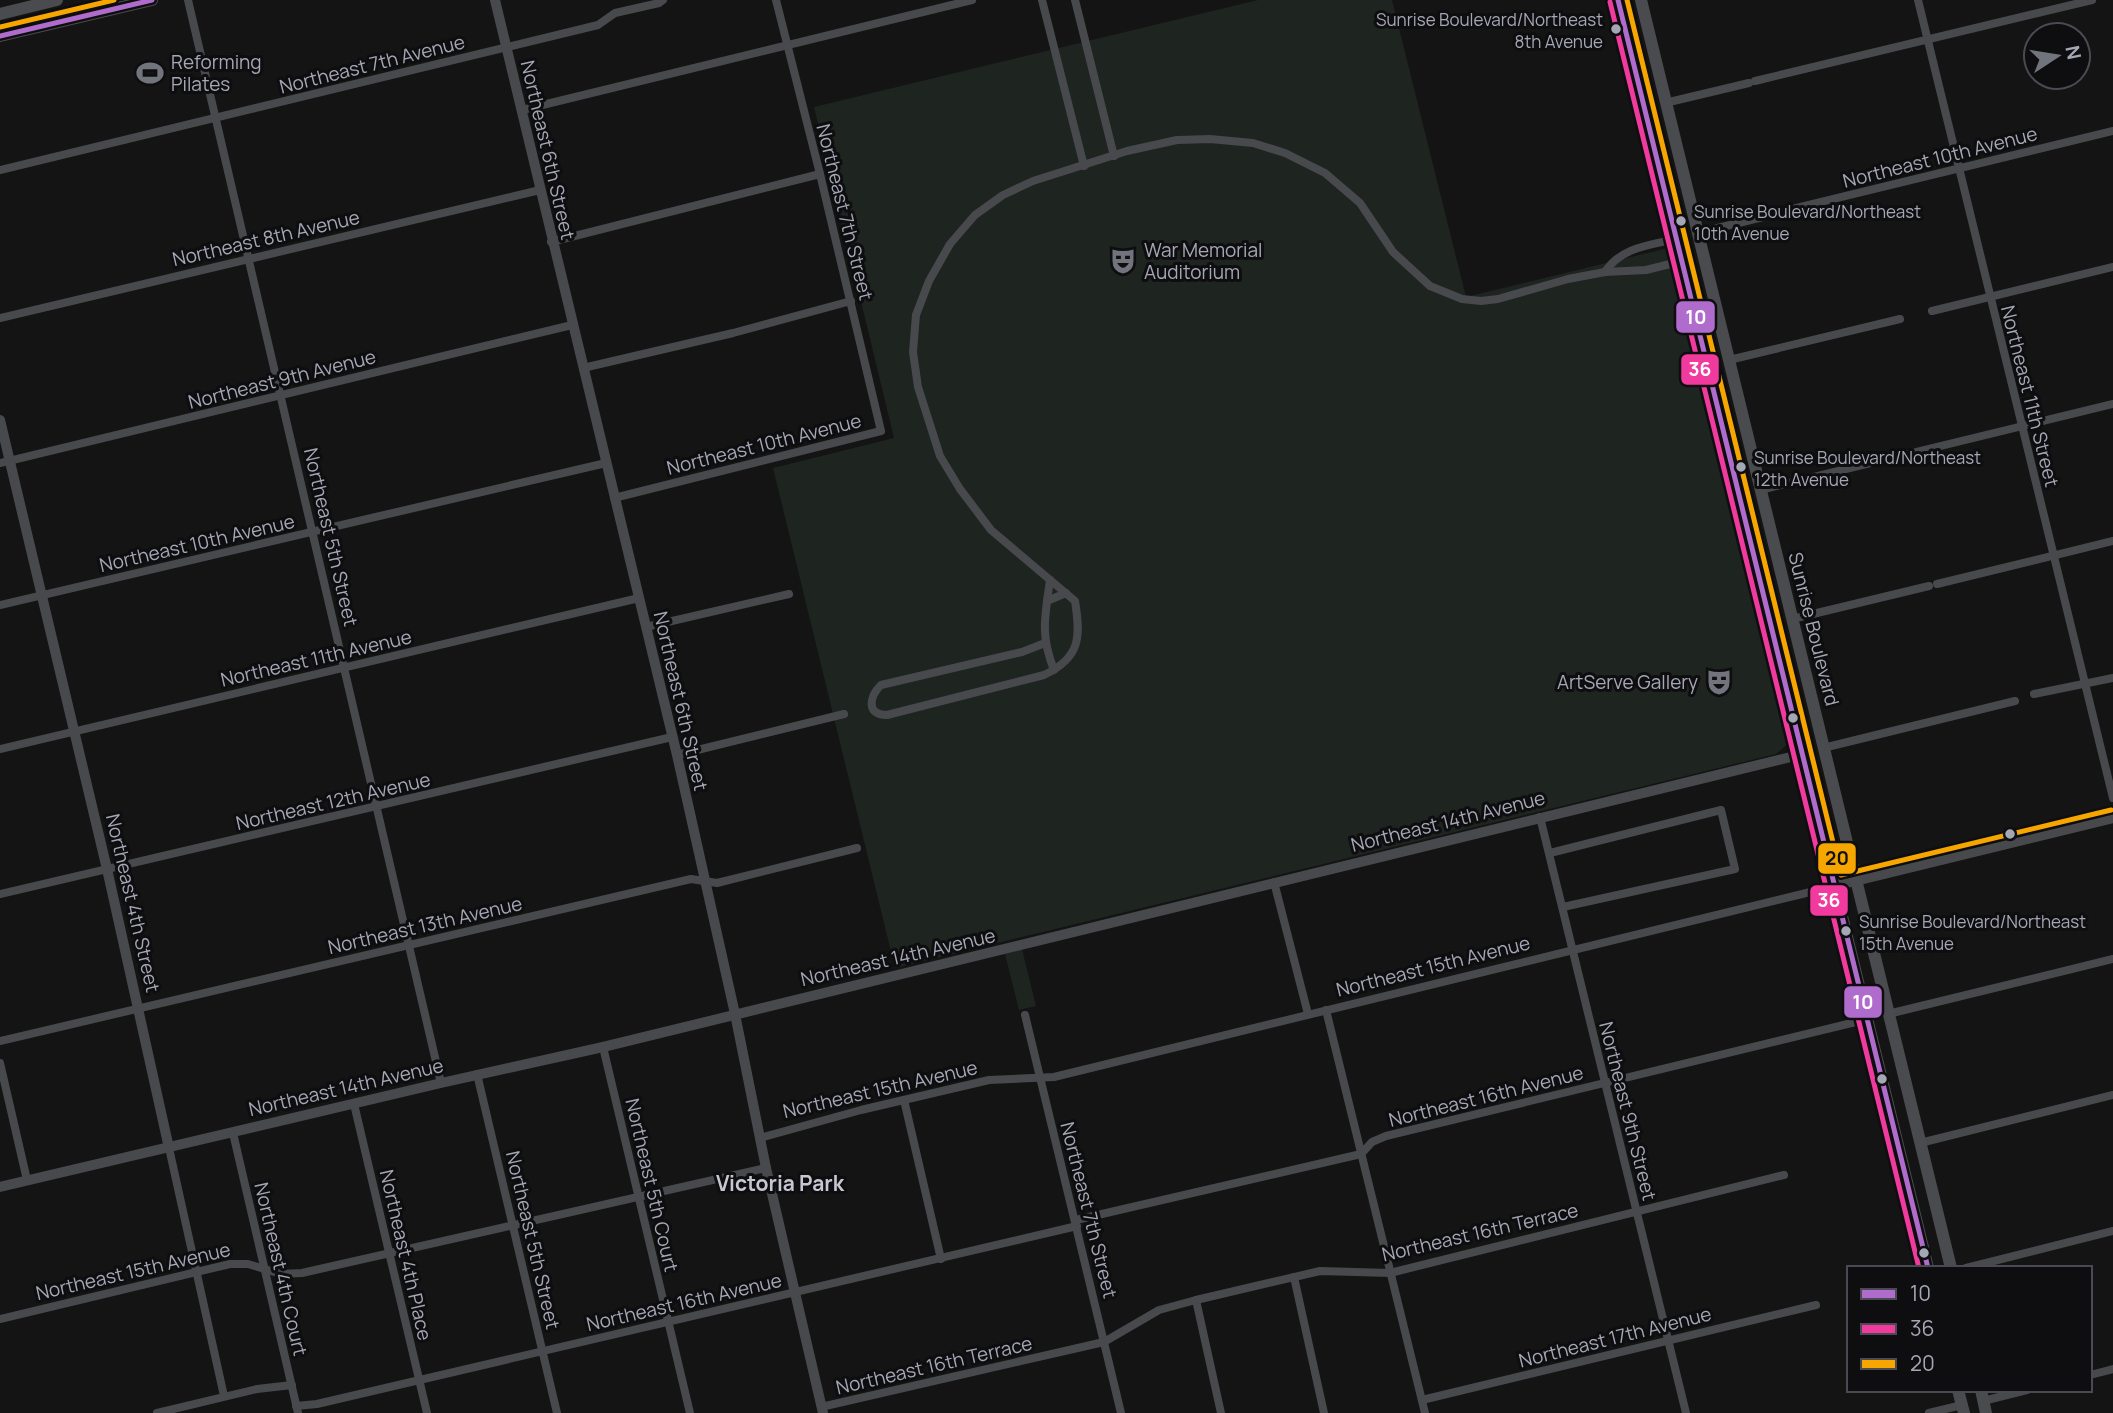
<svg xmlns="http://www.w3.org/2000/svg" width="2113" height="1413" viewBox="0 0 2113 1413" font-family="Manrope,sans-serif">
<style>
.green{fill:#1e241f}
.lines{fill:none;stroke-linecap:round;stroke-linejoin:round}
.minor{stroke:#48494d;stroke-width:8}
.tertiary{stroke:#48494d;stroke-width:10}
.primary{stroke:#4a4b4f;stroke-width:12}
.bus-1-casing{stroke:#0e0e10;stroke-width:10}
.bus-2-casing{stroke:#0e0e10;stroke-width:10}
.bus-3-casing{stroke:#0e0e10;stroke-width:10}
.bus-1{stroke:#b06ccc;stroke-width:5}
.bus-2{stroke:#f13a9d;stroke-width:5}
.bus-3{stroke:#f7a600;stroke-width:5}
.bus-dot{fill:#a5a7b5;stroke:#0e0e10;stroke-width:2.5}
.labels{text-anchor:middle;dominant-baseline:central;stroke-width:6;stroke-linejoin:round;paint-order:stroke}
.bus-label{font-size:17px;fill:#a5a7b5;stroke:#0e0e10;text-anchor:start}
.poi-label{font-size:19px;fill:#a5a7b5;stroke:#0e0e10;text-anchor:start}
.street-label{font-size:19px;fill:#a5a7b5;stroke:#0e0e10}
.neighbourhood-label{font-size:21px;font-weight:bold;fill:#c6c7d1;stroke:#0e0e10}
.line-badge{stroke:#0e0e10;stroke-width:2.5}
.badge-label{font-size:19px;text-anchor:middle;font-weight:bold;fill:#fff}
.pale-badge-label{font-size:19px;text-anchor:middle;font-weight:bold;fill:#111}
</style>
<rect width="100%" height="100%" fill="#141414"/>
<g class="green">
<path d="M 1258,0 L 1392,0 L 1466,297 L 1668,248 L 1789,743 L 1776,754 L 895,968 L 773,468 L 894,438 L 814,107 Z"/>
<path d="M 1022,949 L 1036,1006 L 1019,1010 L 1005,954 Z"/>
</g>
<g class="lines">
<g class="minor">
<path d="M 188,0 L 441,1083"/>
<path d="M 1042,0 L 1084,166"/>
<path d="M 1075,0 L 1114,156"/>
<path d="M 1918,0 L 2113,798"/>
<path d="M 1755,81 L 2092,0"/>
<path d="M 1665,103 L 1749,83"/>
<path d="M 522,110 L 972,0"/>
<path d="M 0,170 L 598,25 L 615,13 L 659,3 L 663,0"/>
<path d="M 1775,213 L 2113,131"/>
<path d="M 1697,233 L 1763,217"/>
<path d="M 551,242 L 820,174"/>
<path d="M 1605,272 C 1621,247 1650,245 1676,239"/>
<path d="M 1932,311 L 2113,267"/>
<path d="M 0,318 L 540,190"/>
<path d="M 1729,360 L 1900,319"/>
<path d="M 583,368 L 733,333 L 851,301"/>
<path d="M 0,463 L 572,325"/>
<path d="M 1760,490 L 2113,404"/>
<path d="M 614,498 L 881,431 L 820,174 L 776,0"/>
<path d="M 1050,580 C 1045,616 1040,635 1054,670"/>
<path d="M 1937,584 L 2113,541"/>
<path d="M 1047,601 L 1066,593"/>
<path d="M 0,605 L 606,463"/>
<path d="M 1792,619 L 1929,586"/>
<path d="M 646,627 L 789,594"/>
<path d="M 1045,643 L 1022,652 L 881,685 C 870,696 865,715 887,715 L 1044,675 C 1080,658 1081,638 1075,601 L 991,530 L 960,489 L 940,456 L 918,387 L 913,352 L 916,315 L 929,281 L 950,244 L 975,215 L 1003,195 L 1033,181 L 1127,151 L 1177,140 L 1210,139 L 1253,143 L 1285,153 L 1325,173 L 1360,203 L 1393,252 L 1430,286 L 1462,299 L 1481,301 L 1498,299 L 1568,279 L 1605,272 L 1646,270 L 1682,261"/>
<path d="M 2034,694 L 2113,678"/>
<path d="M 1823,748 L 2015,701"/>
<path d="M 0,749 L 639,598"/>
<path d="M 677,755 L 844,714"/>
<path d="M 1540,817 L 1686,1413"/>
<path d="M 1550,853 L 1721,810 L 1735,869 L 1563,907"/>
<path d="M 1274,882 L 1308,1014"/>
<path d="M 0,894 L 672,737"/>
<path d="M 1326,1010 L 1425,1413"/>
<path d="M 1888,1014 L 2113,959"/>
<path d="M 1025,1015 L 1121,1413"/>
<path d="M 0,1041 L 691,879 L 717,883 L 857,848"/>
<path d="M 603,1047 L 690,1413"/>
<path d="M 0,1063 L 27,1180"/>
<path d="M 477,1074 L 557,1413"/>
<path d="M 904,1100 L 941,1259"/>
<path d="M 354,1104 L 427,1413"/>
<path d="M 233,1133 L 298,1413"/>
<path d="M 760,1138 L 861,1110 L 989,1080 L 1054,1077 L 1835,886"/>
<path d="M 1920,1143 L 2113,1095"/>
<path d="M 169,1148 L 224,1396"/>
<path d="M 1076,1220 L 1361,1154 L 1372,1142 L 1386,1136 L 1868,1019"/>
<path d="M 1966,1268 L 2113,1231"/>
<path d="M 1294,1277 L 1324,1413"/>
<path d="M 1196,1300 L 1221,1413"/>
<path d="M 0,1319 L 230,1264 L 248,1264 L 281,1274 L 302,1273 L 766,1168"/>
<path d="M 2090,1375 L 2113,1369"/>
<path d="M 1422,1400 L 1816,1305"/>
<path d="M 1983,1401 L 2027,1390"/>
<path d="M 296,1406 L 317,1404 L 1077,1226"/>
<path d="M 821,1407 L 1104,1342 L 1159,1310 L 1196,1300 L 1320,1271 L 1390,1273 L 1784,1175"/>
<path d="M 157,1413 L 257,1389 L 292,1385"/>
<path d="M 1929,1413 L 1962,1405"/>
</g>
<g class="tertiary">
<path d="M 495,0 L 677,755 L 735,1014 L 766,1168 L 823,1413"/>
<path d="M 0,420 L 107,869 L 169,1148"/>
<path d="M 1835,886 L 2113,818"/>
<path d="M 0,1187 L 441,1083 L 603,1047 L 1803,754"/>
</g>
<g class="primary">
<path d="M 1618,0 L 1928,1268"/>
<path d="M 1641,0 L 1951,1268"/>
<path d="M 0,14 L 57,0"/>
<path d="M 0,36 L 152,0"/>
<path d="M 1958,1390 L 1964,1413"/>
<path d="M 1981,1390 L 1986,1413"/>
</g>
<g class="bus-1-casing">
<g id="bus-1">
<path d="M 1618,0 L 1928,1268"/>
<path d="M 0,36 L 152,0"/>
</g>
</g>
<g class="bus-2-casing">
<path id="bus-2" d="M 1610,2 L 1919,1268"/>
</g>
<g class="bus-3-casing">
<g id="bus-3">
<path d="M 1627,0 L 1841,875 L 2111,810"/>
<path d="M 0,27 L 114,0"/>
</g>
</g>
<use href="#bus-1" class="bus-1"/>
<use href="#bus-2" class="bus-2"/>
<use href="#bus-3" class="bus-3"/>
</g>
<defs>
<g id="stadium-bare" transform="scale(2.1)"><path d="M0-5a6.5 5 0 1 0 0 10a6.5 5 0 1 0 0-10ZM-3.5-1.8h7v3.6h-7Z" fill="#72747d" stroke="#0e0e10" stroke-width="2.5" paint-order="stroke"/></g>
<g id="theatre-bare" transform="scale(2.1)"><path d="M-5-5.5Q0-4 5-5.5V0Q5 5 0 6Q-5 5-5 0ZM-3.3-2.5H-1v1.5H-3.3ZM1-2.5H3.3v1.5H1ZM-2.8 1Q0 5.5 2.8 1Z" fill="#72747d" stroke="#0e0e10" stroke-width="2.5" paint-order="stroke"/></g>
</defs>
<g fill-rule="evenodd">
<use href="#stadium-bare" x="150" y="73"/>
<use href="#theatre-bare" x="1123" y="261"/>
<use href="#theatre-bare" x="1719" y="682"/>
</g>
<g class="bus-dot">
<circle cx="1616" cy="29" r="6"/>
<circle cx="1681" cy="221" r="6"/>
<circle cx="1741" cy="467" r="6"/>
<circle cx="1793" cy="718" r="6"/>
<circle cx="2010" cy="834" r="6"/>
<circle cx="1846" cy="931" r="6"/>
<circle cx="1882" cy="1079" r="6"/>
<circle cx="1924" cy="1253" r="6"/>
</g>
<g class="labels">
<g class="bus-label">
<text x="1603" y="19" text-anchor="end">Sunrise Boulevard/Northeast<tspan x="1603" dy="22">8th Avenue</tspan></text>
<text x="1694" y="211">Sunrise Boulevard/Northeast<tspan x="1694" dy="22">10th Avenue</tspan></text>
<text x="1754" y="457">Sunrise Boulevard/Northeast<tspan x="1754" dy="22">12th Avenue</tspan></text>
<text x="1859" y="921">Sunrise Boulevard/Northeast<tspan x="1859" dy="22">15th Avenue</tspan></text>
</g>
<g class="poi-label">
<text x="171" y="62">Reforming<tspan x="171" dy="22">Pilates</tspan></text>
<text x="1144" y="250">War Memorial<tspan x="1144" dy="22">Auditorium</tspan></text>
<text x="1698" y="682" text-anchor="end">ArtServe Gallery</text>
</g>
<g class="street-label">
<text transform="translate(372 64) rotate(-14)">Northeast 7th Avenue</text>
<text transform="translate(548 150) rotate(77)">Northeast 6th Street</text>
<text transform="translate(1940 157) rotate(-14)">Northeast 10th Avenue</text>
<text transform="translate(845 212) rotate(76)">Northeast 7th Street</text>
<text transform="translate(266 238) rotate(-13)">Northeast 8th Avenue</text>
<text transform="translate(282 379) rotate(-14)">Northeast 9th Avenue</text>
<text transform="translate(2030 396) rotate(76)">Northeast 11th Street</text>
<text transform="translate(764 444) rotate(-14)">Northeast 10th Avenue</text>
<text transform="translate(331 537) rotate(77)">Northeast 5th Street</text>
<text transform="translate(197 543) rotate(-13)">Northeast 10th Avenue</text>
<text transform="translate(1814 629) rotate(76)">Sunrise Boulevard</text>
<text transform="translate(316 658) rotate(-13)">Northeast 11th Avenue</text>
<text transform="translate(681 701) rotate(77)">Northeast 6th Street</text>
<text transform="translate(333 801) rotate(-13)">Northeast 12th Avenue</text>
<text transform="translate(1448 821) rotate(-14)">Northeast 14th Avenue</text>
<text transform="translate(133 903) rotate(77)">Northeast 4th Street</text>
<text transform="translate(425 925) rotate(-13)">Northeast 13th Avenue</text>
<text transform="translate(898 957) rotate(-13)">Northeast 14th Avenue</text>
<text transform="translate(1433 966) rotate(-14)">Northeast 15th Avenue</text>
<text transform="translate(346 1087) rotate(-13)">Northeast 14th Avenue</text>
<text transform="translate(880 1089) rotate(-13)">Northeast 15th Avenue</text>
<text transform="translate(1486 1096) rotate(-14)">Northeast 16th Avenue</text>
<text transform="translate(1628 1111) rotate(76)">Northeast 9th Street</text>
<text transform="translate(652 1185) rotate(77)">Northeast 5th Court</text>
<text transform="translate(1089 1210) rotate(76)">Northeast 7th Street</text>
<text transform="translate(1480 1232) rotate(-13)">Northeast 16th Terrace</text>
<text transform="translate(533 1240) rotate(77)">Northeast 5th Street</text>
<text transform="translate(406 1255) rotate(77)">Northeast 4th Place</text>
<text transform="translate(281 1269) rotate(77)">Northeast 4th Court</text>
<text transform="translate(133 1271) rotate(-13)">Northeast 15th Avenue</text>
<text transform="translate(684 1302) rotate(-13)">Northeast 16th Avenue</text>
<text transform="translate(1615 1337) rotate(-14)">Northeast 17th Avenue</text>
<text transform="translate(934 1365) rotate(-13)">Northeast 16th Terrace</text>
</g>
<g class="neighbourhood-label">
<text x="780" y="1183">Victoria Park</text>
</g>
</g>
<g class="line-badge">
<rect x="1675" y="300" width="41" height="34" rx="7" fill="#b06ccc"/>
<rect x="1680" y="353" width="40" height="33" rx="7" fill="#f13a9d"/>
<rect x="1817" y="842" width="40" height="33" rx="7" fill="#f7a600"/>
<rect x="1809" y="884" width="40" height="33" rx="7" fill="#f13a9d"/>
<rect x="1843" y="985" width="40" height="34" rx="7" fill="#b06ccc"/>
</g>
<g class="badge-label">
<text x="1696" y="324">10</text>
<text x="1700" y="376">36</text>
<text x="1829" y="907">36</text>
<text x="1863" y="1009">10</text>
</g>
<g class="pale-badge-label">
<text x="1837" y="865">20</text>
</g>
<rect x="1847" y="1266" width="245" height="126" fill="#0e0e10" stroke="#4a4b52" stroke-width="2"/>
<rect x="1861" y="1289" width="35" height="10" fill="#b06ccc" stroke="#4a4b52" stroke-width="2"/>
<text x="1910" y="1301" font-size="21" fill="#a5a7b5">10</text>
<rect x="1861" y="1324" width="35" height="10" fill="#f13a9d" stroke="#4a4b52" stroke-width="2"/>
<text x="1910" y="1336" font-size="21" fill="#a5a7b5">36</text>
<rect x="1861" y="1359" width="35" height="10" fill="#f7a600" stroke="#4a4b52" stroke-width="2"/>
<text x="1910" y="1371" font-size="21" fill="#a5a7b5">20</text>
<g transform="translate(2057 56) rotate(78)"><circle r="33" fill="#0e0e10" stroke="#4a4b52" stroke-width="2"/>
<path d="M0-5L12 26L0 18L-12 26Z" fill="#72747d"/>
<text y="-10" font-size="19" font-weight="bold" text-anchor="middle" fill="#a5a7b5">N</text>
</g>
</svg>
